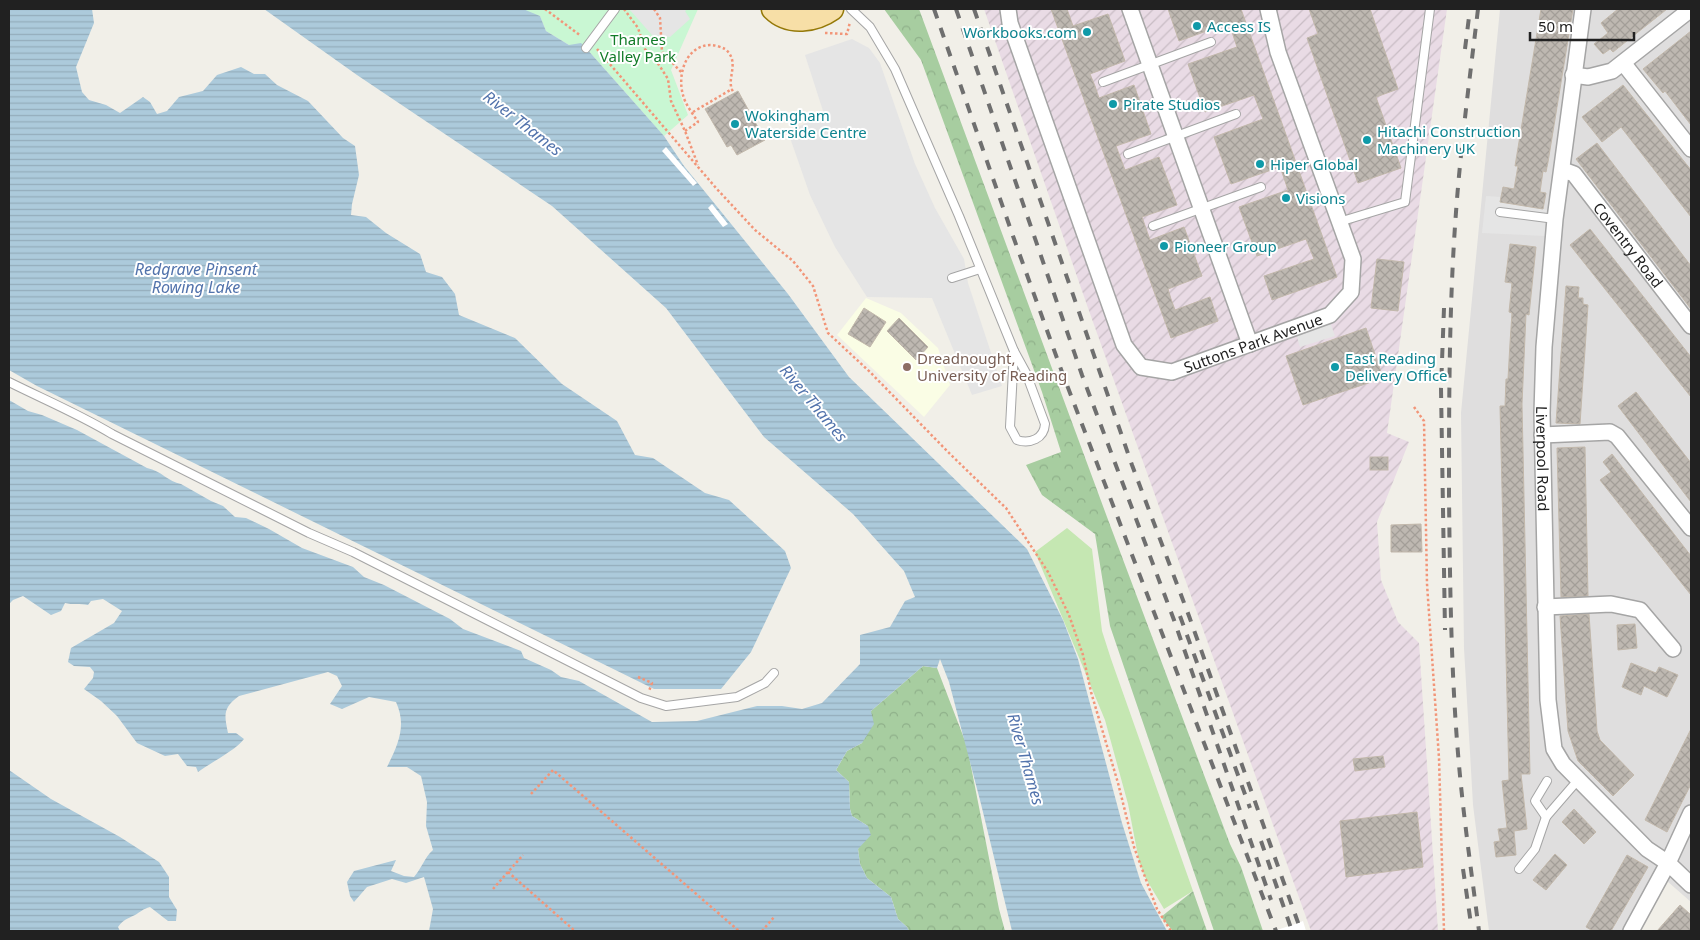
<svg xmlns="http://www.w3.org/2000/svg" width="1700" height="940" viewBox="0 0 1700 940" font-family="'Noto Sans',sans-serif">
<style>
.residential{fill:#dfdede}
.industrial{fill:url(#industrial-furrows)}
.education{fill:#fafde5}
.grass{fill:#c5e7b2}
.forest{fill:url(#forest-crowns)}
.park{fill:#c9f7d3}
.parking{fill:#e5e5e5}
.water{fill:url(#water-rules)}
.pier{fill:#fff}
.building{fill:url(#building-cross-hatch);stroke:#c2b8ab}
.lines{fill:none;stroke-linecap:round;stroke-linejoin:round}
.lane-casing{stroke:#a5a5a5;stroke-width:10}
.street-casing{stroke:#a5a5a5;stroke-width:18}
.primary-casing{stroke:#957909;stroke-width:25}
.path{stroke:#f29578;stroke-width:2.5;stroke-dasharray:2.5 2.5;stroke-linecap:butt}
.lane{stroke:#fff;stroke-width:8}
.street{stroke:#fff;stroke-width:15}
.primary{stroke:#f7dfa7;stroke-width:22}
.rail{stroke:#6f6f6f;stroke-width:4;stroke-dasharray:10 10;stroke-linecap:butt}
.culture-dot{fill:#0f9aa8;stroke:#fff;stroke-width:2}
.education-dot{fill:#8d6e63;stroke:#fff;stroke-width:2}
.labels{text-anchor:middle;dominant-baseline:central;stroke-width:4;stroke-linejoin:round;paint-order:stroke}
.culture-label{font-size:15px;fill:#0d838f;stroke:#fff;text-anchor:start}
.park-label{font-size:15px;fill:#137c29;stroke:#fff}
.street-label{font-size:15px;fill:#212121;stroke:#fff}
.education-label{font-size:15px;fill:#785e54;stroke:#fff;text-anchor:start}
.water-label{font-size:16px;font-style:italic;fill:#5273ac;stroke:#fff}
</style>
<defs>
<pattern id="industrial-furrows" width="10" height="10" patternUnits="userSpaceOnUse" patternTransform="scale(1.25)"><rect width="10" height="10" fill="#e9dbe5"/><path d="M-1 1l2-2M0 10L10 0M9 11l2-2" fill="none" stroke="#c8bcc4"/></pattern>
<pattern id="forest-crowns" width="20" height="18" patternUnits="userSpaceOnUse" patternTransform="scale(1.25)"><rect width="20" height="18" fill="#a7cda0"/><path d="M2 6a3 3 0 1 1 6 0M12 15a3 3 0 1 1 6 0" fill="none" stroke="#8fb08a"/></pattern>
<pattern id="water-rules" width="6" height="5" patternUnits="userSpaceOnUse" patternTransform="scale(1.25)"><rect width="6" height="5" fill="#accadb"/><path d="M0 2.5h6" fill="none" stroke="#94adbc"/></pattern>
<pattern id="building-cross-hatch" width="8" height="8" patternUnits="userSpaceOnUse" patternTransform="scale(1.25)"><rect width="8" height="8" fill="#beb8b1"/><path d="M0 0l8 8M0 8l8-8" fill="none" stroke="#a39e98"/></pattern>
</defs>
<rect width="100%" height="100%" fill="#f1efe8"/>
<path class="residential" d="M 1500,9 L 1691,9 L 1691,902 L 1667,881 L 1640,931 L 1489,931 L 1473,805 L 1464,648 L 1461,413 Z"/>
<path class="industrial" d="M 984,9 L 1447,9 L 1387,433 L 1409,442 L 1377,522 L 1381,580 L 1398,622 L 1419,643 L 1438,931 L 1311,931 L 1088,308 Z"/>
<path class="education" d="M 866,298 L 901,313 L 938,348 L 950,385 L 924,417 L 837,335 Z"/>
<path class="grass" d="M 1067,528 L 1092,549 L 1102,631 L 1111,659 L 1193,891 L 1164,909 L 1145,877 L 1139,861 L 1128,804 L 1105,720 L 1035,552 Z"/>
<g class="forest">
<path d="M 884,9 L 919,9 L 1107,517 L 1230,844 L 1241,867 L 1263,931 L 1214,931 L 1110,626 L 1095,534 L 1042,495 L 1026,465 L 1061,452 L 1042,392 L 921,60 Z"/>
<path d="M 923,666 L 937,668 L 967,746 L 999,909 L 1005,931 L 909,931 L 907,927 L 898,919 L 891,897 L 867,878 L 860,864 L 858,849 L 868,826 L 852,816 L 850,809 L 849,782 L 836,770 L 847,751 L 862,743 L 871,711 Z"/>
<path d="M 1193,891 L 1207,931 L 1173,931 L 1161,917 Z"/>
</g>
<path class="park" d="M 509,9 L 698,9 L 671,70 L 688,115 L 664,136 L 586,48 L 569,45 L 546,31 L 540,16 Z"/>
<g class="parking">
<path d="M 629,9 L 688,9 L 685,11 L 690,19 L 670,37 L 652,35 Z"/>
<path d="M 852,39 L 869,48 L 880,63 L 915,164 L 935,208 L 964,259 L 968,283 L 1002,386 L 972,395 L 932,298 L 867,297 L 835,247 L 810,195 L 788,132 L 824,114 L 805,55 Z"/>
<path d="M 1486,196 L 1501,197 L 1500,202 L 1548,210 L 1545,236 L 1482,233 Z"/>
<path d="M 1330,322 L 1335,336 L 1300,347 L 1296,334 Z"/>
</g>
<g class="water">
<path d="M 9,9 L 92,9 L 94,23 L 76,67 L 82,92 L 89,100 L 106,105 L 120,113 L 143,97 L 150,102 L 157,114 L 167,111 L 179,97 L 203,91 L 217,75 L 241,67 L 254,74 L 265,74 L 277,85 L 308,101 L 343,138 L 355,146 L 359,175 L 352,204 L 351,215 L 366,217 L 386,233 L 420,254 L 426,272 L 442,277 L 455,294 L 459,315 L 515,338 L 562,384 L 617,421 L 635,455 L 653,458 L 705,493 L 729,500 L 785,551 L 791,568 L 751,652 L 721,689 L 654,689 L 37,386 L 9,370 Z"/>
<path d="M 264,9 L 523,9 L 540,16 L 546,31 L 569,45 L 581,43 L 586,48 L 664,136 L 684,166 L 788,294 L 849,377 L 1027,549 L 1063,620 L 1078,659 L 1122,823 L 1141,883 L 1167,931 L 1012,931 L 981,804 L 949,682 L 940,659 L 937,668 L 923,666 L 871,711 L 874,724 L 862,743 L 847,751 L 836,770 L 849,782 L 850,809 L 852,816 L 868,826 L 871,835 L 858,849 L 860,864 L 867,878 L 891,897 L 898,919 L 907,927 L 909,931 L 429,931 L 433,909 L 424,877 L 406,883 L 392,879 L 367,887 L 354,902 L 350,896 L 347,882 L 354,871 L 396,860 L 391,871 L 404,876 L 414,877 C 422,868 424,858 433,850 L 426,826 L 427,802 L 421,776 L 407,767 L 387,767 C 398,745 407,726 396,702 L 369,697 L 342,709 L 330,704 L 342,686 L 337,676 L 328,672 L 239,696 C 223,708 224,714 228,733 L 236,733 L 244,739 C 236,750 210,763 198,772 L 196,767 L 187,766 L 178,754 L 165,756 L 137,743 L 117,716 L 101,701 L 84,689 L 93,678 L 94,672 L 90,667 L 74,666 L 68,662 L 71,648 L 114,623 L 122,611 L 103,599 L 91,601 L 88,605 C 80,603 72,605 65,603 L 61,611 L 51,615 L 23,596 L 13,600 L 9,604 L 9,400 L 28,411 L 42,415 L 77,430 L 147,468 C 162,471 168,482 181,484 L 211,501 L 223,506 L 235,517 L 246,518 L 269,529 L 302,548 L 353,567 L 364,577 L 384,585 L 450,619 L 463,629 L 521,651 L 524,658 L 551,670 L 561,677 L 579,681 L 652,722 L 697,721 L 757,706 L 782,706 L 802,709 L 822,703 L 860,664 L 860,635 L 890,627 L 905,601 L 915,597 L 904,571 L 853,514 L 764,437 L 666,308 L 552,206 L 357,75 Z"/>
<path d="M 9,770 L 51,799 L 120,837 L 159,862 L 169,877 L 169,897 L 177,910 L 176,921 L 168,921 L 150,907 C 143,909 140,912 135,915 C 127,919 124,919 118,927 L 120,931 L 45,931 L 41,930 L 38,931 L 9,931 Z"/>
</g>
<g class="pier">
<path d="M 666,147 L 697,183 L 693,186 L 662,151 Z"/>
<path d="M 712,204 L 728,224 L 723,227 L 708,208 Z"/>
<path d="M 1303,921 L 1306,931 L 1274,931 L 1298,923 Z"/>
</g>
<g class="building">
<path d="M 1051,9 L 1067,9 L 1073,26 L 1108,14 L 1125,61 L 1090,74 L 1095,86 L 1099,98 L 1134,85 L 1151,134 L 1116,146 L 1125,170 L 1159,157 L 1177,205 L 1142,217 L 1150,240 L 1184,227 L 1202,276 L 1168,289 L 1171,299 L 1175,310 L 1210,297 L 1218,321 L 1171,338 Z"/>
<path d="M 1168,9 L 1241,9 L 1337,277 L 1272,300 L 1264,276 L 1314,259 L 1306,239 L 1257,256 L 1239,207 L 1288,190 L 1284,178 L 1280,167 L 1231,184 L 1214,137 L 1263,119 L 1254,95 L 1205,112 L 1188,64 L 1237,47 L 1229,23 L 1179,41 Z"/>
<path d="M 1309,9 L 1370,9 L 1398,89 L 1376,97 L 1401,168 L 1358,183 L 1307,38 L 1318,34 Z"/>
<path d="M 1541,9 L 1573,9 L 1548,162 L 1546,172 L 1543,171 L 1540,192 L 1546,193 L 1543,209 L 1500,202 L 1503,187 L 1514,189 L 1518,166 L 1515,166 Z"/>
<path d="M 1618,9 L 1667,9 L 1613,52 L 1610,49 L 1603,54 L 1594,44 L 1608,33 L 1601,23 Z"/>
<path d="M 1691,31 L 1691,125 L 1665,91 L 1663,93 L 1643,69 Z"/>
<path d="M 1623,85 L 1691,170 L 1691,217 L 1621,127 L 1602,142 L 1582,117 Z"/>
<path d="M 738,91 L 765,140 L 737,155 L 731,145 L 727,147 L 705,109 Z"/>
<path d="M 1597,143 L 1691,266 L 1691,309 L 1576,159 Z"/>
<path d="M 1590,229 L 1691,357 L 1691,397 L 1570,245 Z"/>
<path d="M 1510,244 L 1536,247 L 1529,315 L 1526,314 L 1522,404 L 1530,774 L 1521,774 L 1527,829 L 1514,831 L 1516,855 L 1496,857 L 1494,842 L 1500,841 L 1498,829 L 1507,828 L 1502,781 L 1509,780 L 1500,406 L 1505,406 L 1506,379 L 1508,379 L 1510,343 L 1512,313 L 1509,312 L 1512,283 L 1505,282 Z"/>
<path d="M 1377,259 L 1404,262 L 1398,311 L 1371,308 Z"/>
<path d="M 1566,286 L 1579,287 L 1578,298 L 1583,298 L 1583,304 L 1588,305 L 1580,424 L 1556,423 Z"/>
<path d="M 864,308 L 886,322 L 870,347 L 848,334 Z"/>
<path d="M 899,318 L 928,347 L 916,360 L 887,331 Z"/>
<path d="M 1366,328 L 1383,378 L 1303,405 L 1286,356 Z"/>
<path d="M 1636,392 L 1691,463 L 1691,502 L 1618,406 Z"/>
<path d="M 1585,447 L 1588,596 L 1561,597 L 1557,448 Z"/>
<path d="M 1612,454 L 1691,556 L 1691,595 L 1600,480 L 1611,472 L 1603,462 Z"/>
<rect x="1370" y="457" width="18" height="13"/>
<path d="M 1421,524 L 1422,552 L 1391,552 L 1391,525 Z"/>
<path d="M 1589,614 L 1597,731 L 1600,740 L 1634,775 L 1613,796 L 1578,761 L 1568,731 L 1560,616 Z"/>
<path d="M 1635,624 L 1637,648 L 1618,650 L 1617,625 Z"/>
<path d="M 1631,663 L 1656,673 L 1659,667 L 1678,675 L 1667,697 L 1644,686 L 1641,695 L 1622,687 Z"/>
<path d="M 1691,729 L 1691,784 L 1667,832 L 1645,820 Z"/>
<path d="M 1383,756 L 1385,767 L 1355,771 L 1353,759 Z"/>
<path d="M 1574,809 L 1596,832 L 1584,844 L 1562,822 Z"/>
<path d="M 1417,812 L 1423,867 L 1346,877 L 1340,821 Z"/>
<path d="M 1555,854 L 1567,865 L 1546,890 L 1533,880 Z"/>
<path d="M 1627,855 L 1648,867 L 1611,931 L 1593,931 L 1586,927 Z"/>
<path d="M 1680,905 L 1691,915 L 1691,931 L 1657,931 Z"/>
</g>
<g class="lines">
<g class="lane-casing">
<g id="lane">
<path d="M 851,9 L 870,27 L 895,69 L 959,216 L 1014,351"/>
<path d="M 586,48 L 615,9"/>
<path d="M 1103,82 L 1211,42"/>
<path d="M 1128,154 L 1236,114"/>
<path d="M 1500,212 L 1555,219"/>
<path d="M 1339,222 L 1405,202 L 1430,9"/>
<path d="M 1153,226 L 1261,187"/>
<path d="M 952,278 L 980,269"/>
<path d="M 1014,351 L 1026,373 L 1045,424 C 1044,439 1030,444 1017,440 L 1010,427 Z"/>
<path d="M 9,382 C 43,399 79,414 112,434 L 309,533 L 353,552 L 641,698 L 666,706 L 737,697 L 765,683 L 774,673"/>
<path d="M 1546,817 L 1535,801 L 1547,781"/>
<path d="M 1519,869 L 1535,849 L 1546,817 L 1578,780"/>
</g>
</g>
<g class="street-casing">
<g id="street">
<path id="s1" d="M 1008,9 L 1010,23 L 1124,345 L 1141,367 L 1172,372 L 1330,315 L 1351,292 L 1353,259 L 1278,52 L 1268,9"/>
<path d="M 1130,9 L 1250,344"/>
<path id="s2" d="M 1583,9 L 1555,219 L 1544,347 L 1542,413 L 1548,700 L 1554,749 L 1563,764 L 1647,849 L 1668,863 L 1691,885"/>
<path d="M 1624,64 L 1691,149"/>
<path d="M 1573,75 L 1588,77 L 1612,71 L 1691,9"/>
<path id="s3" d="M 1563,170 L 1574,174 L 1691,326"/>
<path d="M 1542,435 L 1610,432 L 1617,436 L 1691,528"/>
<path d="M 1545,607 L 1611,604 L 1640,610 L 1673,649"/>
<path d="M 1631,931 L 1668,863 L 1691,813"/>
</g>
</g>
<g class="primary-casing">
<path id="primary" d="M 773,9 C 789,25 815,21 832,9"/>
</g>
<g class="path">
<path d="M 545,9 L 581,36"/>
<path d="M 624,9 L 638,28 L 645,49 L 659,65 L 668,79 L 671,101 L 685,131 L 698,165"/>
<path d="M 654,9 L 660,18 L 662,52 L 682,73"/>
<path d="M 825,33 L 847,34 L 850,22"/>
<path d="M 597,49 L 716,188 L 755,230 L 793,261 L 813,286 L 828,333 L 870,372 L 951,455 L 1006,508 L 1048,572 L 1069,615 L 1083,655 L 1091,692 L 1118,783 L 1134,847 L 1145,877 L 1157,909 L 1171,931"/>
<path d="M 693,112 L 732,89"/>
<path d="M 685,131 L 698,122 C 693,114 685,104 683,95 C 677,74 686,46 710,45 C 715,45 721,47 725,49 C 739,60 729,75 731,86 C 731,89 733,91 734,93"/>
<path d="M 1414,407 L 1424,421 L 1427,584 L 1439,758 L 1444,931"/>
<path d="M 638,677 L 652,683 L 649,691"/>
<path d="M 531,794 L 553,770 L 739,931"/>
<path d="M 508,872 L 575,931"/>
<path d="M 493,889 L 523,855"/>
<path d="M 762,931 L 775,916"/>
</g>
<use href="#lane" class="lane"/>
<use href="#street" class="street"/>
<use href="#primary" class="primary"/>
<g class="rail">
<path d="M 934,9 L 1013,236 L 1062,372 L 1276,931"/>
<path d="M 956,9 L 1082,375 L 1174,620 L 1271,900"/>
<path d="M 974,9 L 1132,465 L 1189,616 L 1301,931"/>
<path d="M 1478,9 C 1470,76 1461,144 1456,212 C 1449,306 1449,401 1449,496 C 1450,585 1451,676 1459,765 C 1464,821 1472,876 1479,931"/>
<path d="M 1465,49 L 1470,9"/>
<path d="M 1444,308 L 1441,388 L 1445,630"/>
<path d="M 1180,616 L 1250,808"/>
<path d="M 1261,841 L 1292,931"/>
<path d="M 1463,869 L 1471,924"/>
</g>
</g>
<g class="culture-dot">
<circle cx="1197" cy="26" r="5"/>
<circle cx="1087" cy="32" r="5"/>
<circle cx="1113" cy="104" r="5"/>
<circle cx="735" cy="124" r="5"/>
<circle cx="1367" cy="140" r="5"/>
<circle cx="1260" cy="164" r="5"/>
<circle cx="1286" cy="198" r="5"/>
<circle cx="1164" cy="246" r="5"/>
<circle cx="1335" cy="367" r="5"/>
</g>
<circle class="education-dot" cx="907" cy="367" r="5"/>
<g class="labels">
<g class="culture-label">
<text x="1207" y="26">Access IS</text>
<text x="1077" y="32" text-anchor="end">Workbooks.com</text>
<text x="1123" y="104">Pirate Studios</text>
<text x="745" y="115">Wokingham<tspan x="745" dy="17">Waterside Centre</tspan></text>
<text x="1377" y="131">Hitachi Construction<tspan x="1377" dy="17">Machinery UK</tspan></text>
<text x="1270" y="164">Hiper Global</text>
<text x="1296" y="198">Visions</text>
<text x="1174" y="246">Pioneer Group</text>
<text x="1345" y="358">East Reading<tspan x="1345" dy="17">Delivery Office</tspan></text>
</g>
<g class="park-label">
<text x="638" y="39">Thames<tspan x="638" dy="17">Valley Park</tspan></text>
</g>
<g class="street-label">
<text stroke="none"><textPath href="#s3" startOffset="101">Coventry Road</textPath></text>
<text stroke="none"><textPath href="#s1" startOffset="501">Suttons Park Avenue</textPath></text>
<text stroke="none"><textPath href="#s2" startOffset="452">Liverpool Road</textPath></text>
</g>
<g class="education-label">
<text x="917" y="358">Dreadnought,<tspan x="917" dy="17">University of Reading</tspan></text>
</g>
<g class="water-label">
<text transform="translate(523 123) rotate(38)">River Thames</text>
<text x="196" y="269">Redgrave Pinsent<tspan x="196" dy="18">Rowing Lake</tspan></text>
<text transform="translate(814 403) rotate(50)">River Thames</text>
<text transform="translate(1026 759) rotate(74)">River Thames</text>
</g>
</g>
<rect width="1700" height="940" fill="none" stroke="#212121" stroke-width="20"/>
<path d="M1530 32v8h104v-8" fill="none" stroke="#212121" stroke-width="2.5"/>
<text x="1538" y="32" font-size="15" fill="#212121" stroke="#ffffff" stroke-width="4" paint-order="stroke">50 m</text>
</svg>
